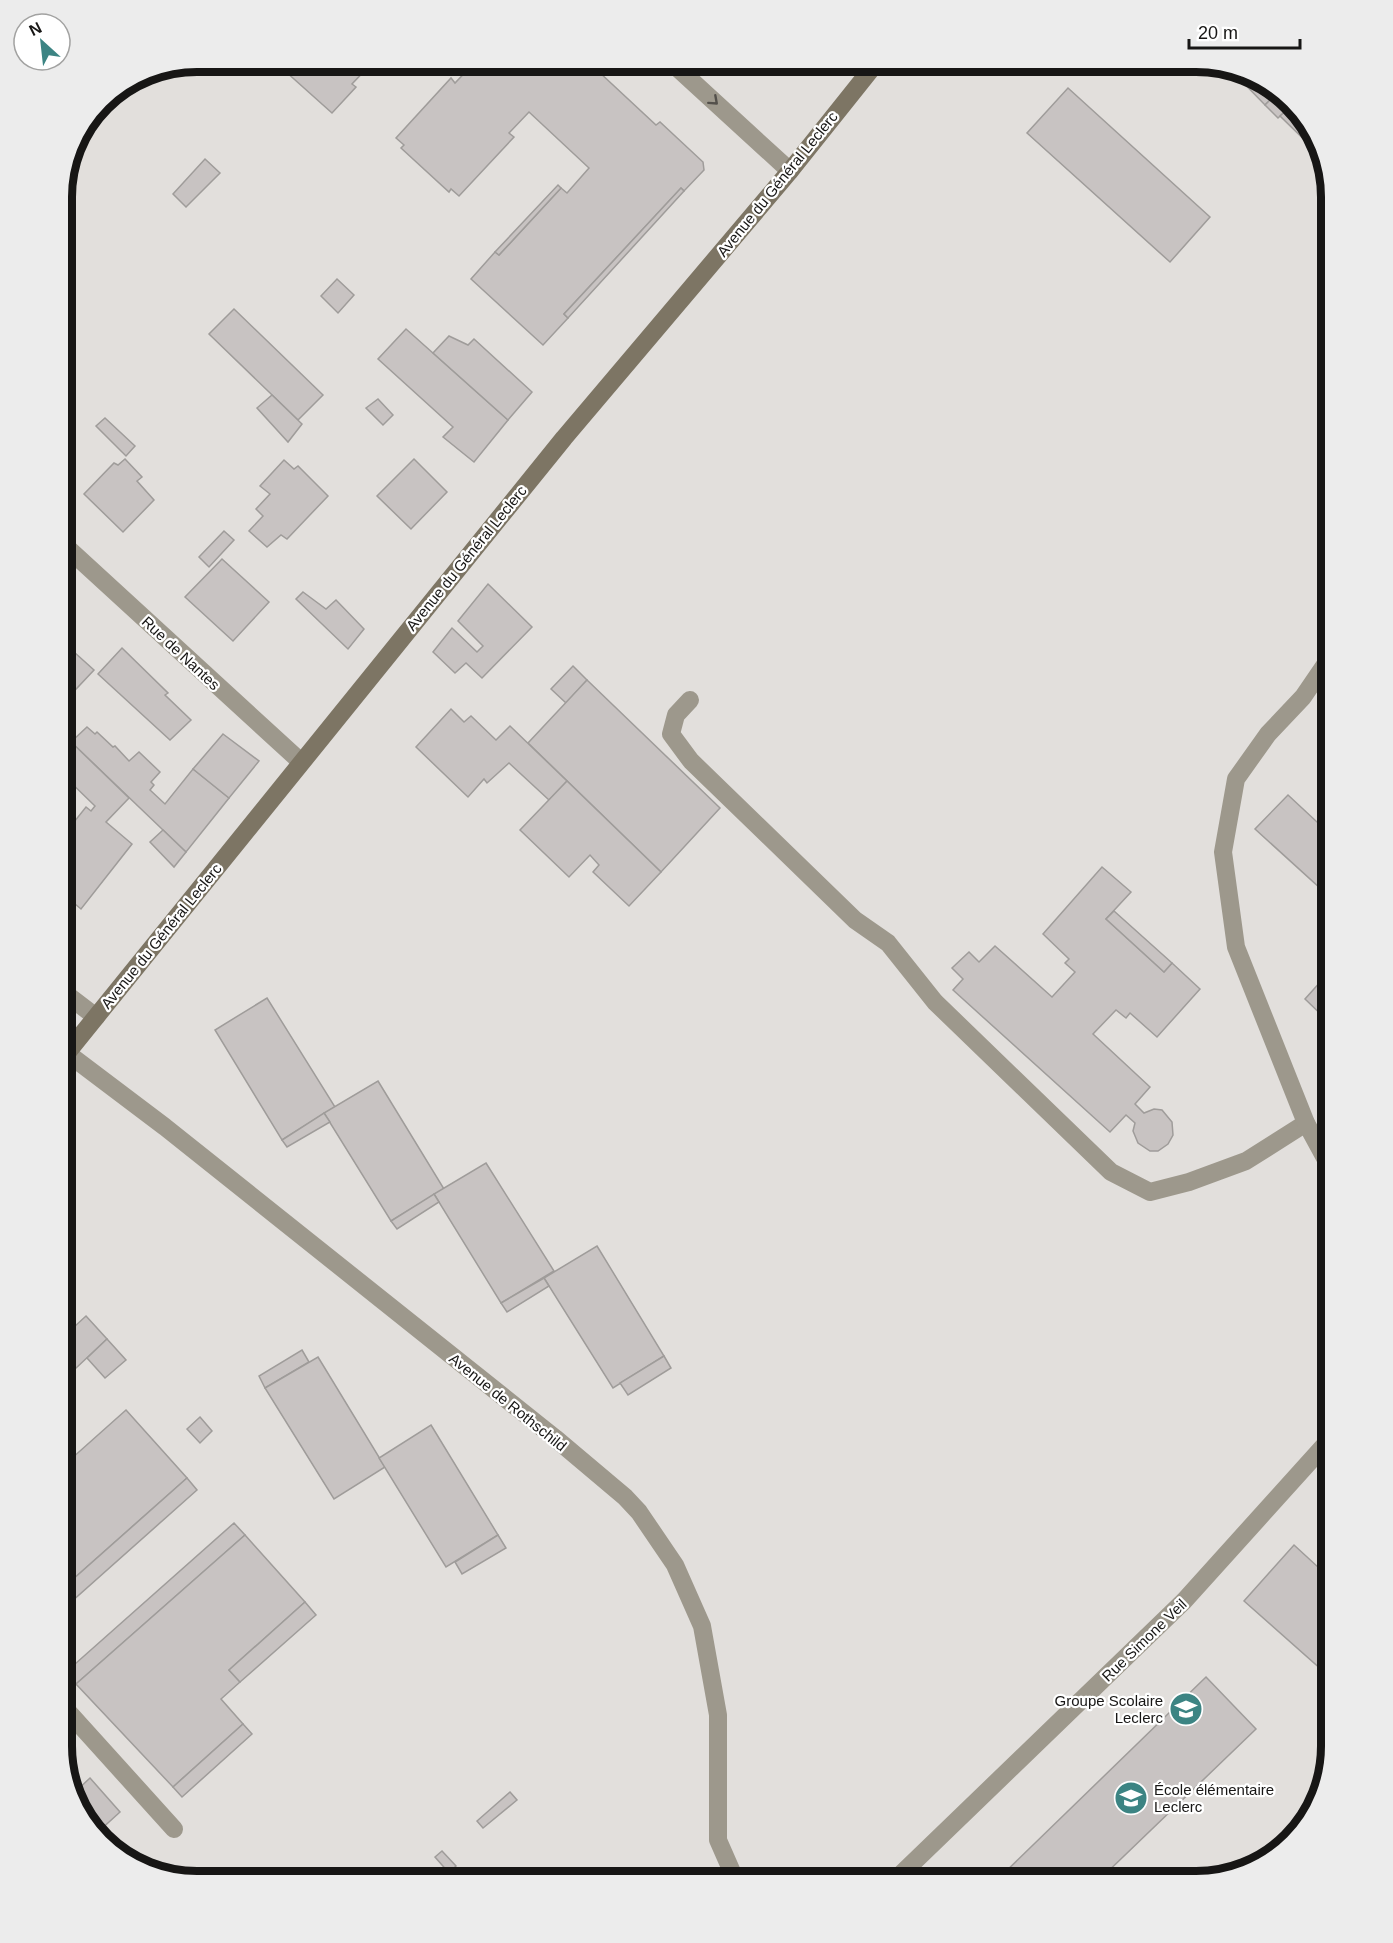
<svg xmlns="http://www.w3.org/2000/svg" width="1393" height="1943" viewBox="0 0 1393 1943" font-family="Arial,sans-serif">
<style>
.building{fill:#c8c3c2;stroke:#9f9c9a;stroke-width:1.5}
.lines{fill:none;stroke-linecap:round;stroke-linejoin:round}
.lane{stroke:#9d988c;stroke-width:18}
.street{stroke:#9d988c;stroke-width:18}
.secondary{stroke:#7d7564;stroke-width:18}
.oneway{stroke:#53504b}
.labels{text-anchor:middle;dominant-baseline:central;stroke-width:4.5;stroke-linejoin:round;paint-order:stroke}
.street-label{font-size:15px;fill:#171615;stroke:#fff}
.poi-label{font-size:15px;fill:#171615;stroke:#fff;text-anchor:end}
.rim{fill:none;stroke:#171615;stroke-width:8}
</style>
<rect width="100%" height="100%" fill="#e2dfdc"/>
<g class="building">
<path d="M 275,62 L 373,62 L 352,84 L 356,87 L 332,113 Z"/>
<path d="M 475,62 L 595,62 L 601,68 L 598,71 L 656,125 L 660,122 L 703,162 L 704,170 L 684,191 L 681,188 L 564,314 L 568,318 L 543,345 L 471,279 L 495,252 L 499,255 L 561,188 L 567,193 L 589,168 L 529,112 L 509,133 L 514,137 L 459,196 L 451,189 L 449,192 L 401,148 L 404,145 L 396,138 L 451,78 L 455,83 Z"/>
<path d="M 1231,70 L 1264,80 L 1277,93 L 1265,105 Z"/>
<path d="M 1068,88 L 1210,217 L 1170,262 L 1027,133 Z"/>
<path d="M 1277,93 L 1291,106 L 1278,118 L 1265,105 Z"/>
<path d="M 1291,106 L 1313,129 L 1320,155 L 1280,116 Z"/>
<path d="M 205,159 L 220,173 L 186,207 L 173,194 Z"/>
<path d="M 558,185 L 561,188 L 499,255 L 495,252 Z"/>
<path d="M 681,188 L 684,191 L 568,318 L 564,314 Z"/>
<path d="M 337,279 L 354,295 L 338,313 L 321,296 Z"/>
<path d="M 234,309 L 323,395 L 298,420 L 209,334 Z"/>
<path d="M 406,329 L 508,420 L 474,462 L 443,437 L 453,427 L 378,359 Z"/>
<path d="M 449,336 L 468,345 L 474,339 L 532,392 L 508,420 L 433,353 Z"/>
<path d="M 62,388 L 72,397 L 62,407 Z"/>
<path d="M 272,395 L 302,424 L 288,442 L 257,408 Z"/>
<path d="M 378,399 L 393,415 L 383,425 L 366,408 Z"/>
<path d="M 105,418 L 135,446 L 126,456 L 96,426 Z"/>
<path d="M 125,459 L 142,477 L 137,481 L 154,500 L 123,532 L 84,494 L 114,463 L 118,465 Z"/>
<path d="M 414,459 L 447,492 L 411,529 L 377,496 Z"/>
<path d="M 284,460 L 294,469 L 298,466 L 328,496 L 287,539 L 281,535 L 267,547 L 249,531 L 263,516 L 256,509 L 270,494 L 260,486 Z"/>
<path d="M 224,531 L 234,540 L 209,567 L 199,557 Z"/>
<path d="M 222,559 L 269,602 L 233,641 L 185,597 Z"/>
<path d="M 488,584 L 532,627 L 482,678 L 466,663 L 455,673 L 433,652 L 452,628 L 477,652 L 483,646 L 458,621 Z"/>
<path d="M 303,592 L 326,609 L 336,600 L 364,629 L 348,649 L 296,599 Z"/>
<path d="M 62,638 L 74,652 L 62,663 Z"/>
<path d="M 122,648 L 168,693 L 165,695 L 191,720 L 170,740 L 98,674 Z"/>
<path d="M 74,652 L 94,670 L 62,704 L 62,663 Z"/>
<path d="M 573,666 L 587,680 L 566,703 L 551,689 Z"/>
<path d="M 587,680 L 720,808 L 661,872 L 528,743 Z"/>
<path d="M 451,709 L 464,722 L 471,716 L 496,740 L 510,726 L 567,781 L 549,800 L 509,763 L 487,783 L 484,779 L 468,797 L 416,747 Z"/>
<path d="M 87,727 L 95,734 L 97,732 L 113,747 L 115,746 L 129,761 L 139,752 L 160,772 L 151,782 L 154,785 L 150,790 L 165,804 L 193,769 L 229,798 L 186,852 L 71,742 Z"/>
<path d="M 223,734 L 259,761 L 229,798 L 193,769 Z"/>
<path d="M 66,737 L 129,798 L 106,822 L 132,844 L 81,909 L 62,893 L 62,837 L 86,807 L 91,811 L 95,806 L 62,774 L 62,741 Z"/>
<path d="M 567,781 L 661,872 L 629,906 L 593,872 L 599,865 L 590,855 L 569,877 L 520,830 Z"/>
<path d="M 1288,795 L 1331,835 L 1331,898 L 1255,829 Z"/>
<path d="M 163,830 L 186,852 L 174,867 L 150,842 Z"/>
<path d="M 1102,867 L 1131,892 L 1106,919 L 1164,972 L 1172,963 L 1200,989 L 1157,1037 L 1130,1013 L 1126,1018 L 1116,1010 L 1093,1034 L 1150,1087 L 1135,1104 L 1144,1113 L 1154,1109 L 1162,1110 L 1172,1122 L 1173,1135 L 1168,1144 L 1158,1151 L 1150,1151 L 1138,1143 L 1133,1131 L 1135,1123 L 1126,1115 L 1110,1132 L 953,990 L 963,979 L 952,968 L 969,952 L 979,962 L 995,946 L 1052,997 L 1075,972 L 1065,963 L 1069,959 L 1043,934 Z"/>
<path d="M 1114,911 L 1172,963 L 1164,972 L 1106,919 Z"/>
<path d="M 1331,970 L 1331,1024 L 1305,999 Z"/>
<path d="M 267,998 L 335,1107 L 282,1140 L 215,1030 Z"/>
<path d="M 378,1081 L 444,1189 L 391,1221 L 324,1113 Z"/>
<path d="M 324,1113 L 330,1122 L 287,1147 L 282,1140 Z"/>
<path d="M 486,1163 L 554,1271 L 501,1303 L 434,1194 Z"/>
<path d="M 434,1194 L 439,1202 L 397,1229 L 391,1221 Z"/>
<path d="M 597,1246 L 664,1356 L 613,1388 L 544,1278 Z"/>
<path d="M 544,1278 L 549,1286 L 507,1312 L 501,1303 Z"/>
<path d="M 86,1316 L 107,1339 L 75,1369 L 62,1355 L 62,1338 Z"/>
<path d="M 107,1339 L 126,1360 L 105,1378 L 87,1358 Z"/>
<path d="M 302,1350 L 309,1362 L 265,1388 L 259,1376 Z"/>
<path d="M 1331,1355 L 1331,1374 L 1328,1377 L 1319,1367 Z"/>
<path d="M 664,1356 L 671,1368 L 628,1395 L 620,1383 Z"/>
<path d="M 318,1357 L 385,1467 L 334,1499 L 265,1388 Z"/>
<path d="M 126,1410 L 187,1478 L 62,1589 L 62,1467 Z"/>
<path d="M 200,1417 L 212,1431 L 200,1443 L 187,1429 Z"/>
<path d="M 431,1425 L 498,1535 L 446,1567 L 379,1458 Z"/>
<path d="M 187,1478 L 197,1490 L 62,1610 L 62,1589 Z"/>
<path d="M 234,1523 L 245,1535 L 76,1684 L 66,1672 Z"/>
<path d="M 245,1535 L 305,1602 L 229,1670 L 240,1682 L 221,1699 L 243,1724 L 173,1787 L 76,1684 Z"/>
<path d="M 498,1535 L 506,1548 L 462,1574 L 455,1562 Z"/>
<path d="M 1294,1545 L 1331,1579 L 1331,1678 L 1244,1601 Z"/>
<path d="M 305,1602 L 316,1615 L 240,1682 L 229,1670 Z"/>
<path d="M 1206,1677 L 1256,1729 L 1098,1881 L 996,1881 Z"/>
<path d="M 243,1724 L 252,1734 L 182,1797 L 173,1787 Z"/>
<path d="M 90,1778 L 120,1812 L 98,1832 L 80,1814 L 74,1793 Z"/>
<path d="M 510,1792 L 517,1800 L 483,1828 L 477,1821 Z"/>
<path d="M 442,1851 L 456,1866 L 449,1873 L 435,1857 Z"/>
<path d="M 789,1871 L 799,1881 L 779,1881 Z"/>
</g>
<g class="lines">
<g class="lane">
<path d="M 690,700 L 676,715 L 671,734 L 691,761 L 855,920 L 888,943 L 935,1002 L 1111,1172 L 1150,1192 L 1189,1182 L 1246,1161 L 1306,1123"/>
<path d="M 1331,1169 L 1306,1123 L 1236,947 L 1223,852 L 1236,779 L 1268,734 L 1303,697 L 1331,656"/>
<path d="M 62,1705 L 174,1829"/>
</g>
<g class="street">
<path d="M 671,62 L 790,171"/>
<path d="M 62,543 L 301,762"/>
<path d="M 62,991 L 96,1017"/>
<path d="M 67,1053 L 165,1127 L 555,1438 L 625,1497 L 639,1512 L 675,1565 L 702,1626 L 718,1715 L 718,1840 L 736,1881"/>
<path d="M 894,1881 L 1184,1601 L 1331,1438"/>
</g>
<path class="secondary" d="M 62,1059 L 564,438 L 790,171 L 877,62"/>
</g>
<defs><path id="oneway-chevron" d="M-2-3.5L2.5 0L-2 3.5" fill="none" stroke-width="1.6" stroke-linecap="round" stroke-linejoin="round" transform="scale(1.5)"/></defs>
<use class="oneway" href="#oneway-chevron" transform="translate(714 101) rotate(42)"/>
<defs>
<g id="school-disc" transform="scale(1.725)"><circle r="9.5" fill="#3c8483" stroke="#fff"/><path d="M0-5L7-2L0 1L-7-2ZM-4 1L0 2.5L4 1V4Q0 6-4 4Z" fill="#fff"/></g>
</defs>
<g fill-rule="evenodd">
<use href="#school-disc" x="1186" y="1709"/>
<use href="#school-disc" x="1131" y="1798"/>
</g>
<g class="labels">
<g class="street-label">
<text transform="translate(777 184) rotate(-51)">Avenue du Général Leclerc</text>
<text transform="translate(466 558) rotate(-51)">Avenue du Général Leclerc</text>
<text transform="translate(181 653) rotate(43)">Rue de Nantes</text>
<text transform="translate(161 936) rotate(-51)">Avenue du Général Leclerc</text>
<text transform="translate(508 1402) rotate(39)">Avenue de Rothschild</text>
<text transform="translate(1144 1640) rotate(-44)">Rue Simone Veil</text>
</g>
<g class="poi-label">
<text x="1163" y="1700">Groupe Scolaire<tspan x="1163" dy="17">Leclerc</tspan></text>
<text x="1154" y="1789" text-anchor="start">École élémentaire<tspan x="1154" dy="17">Leclerc</tspan></text>
</g>
</g>
<path d="M0 0H1393V1943H0ZM197 72H1196A125 125 0 0 1 1321 197V1746A125 125 0 0 1 1196 1871H197A125 125 0 0 1 72 1746V197A125 125 0 0 1 197 72Z" fill="#ececec" fill-rule="evenodd"/>
<path class="rim" d="M197 72H1196A125 125 0 0 1 1321 197V1746A125 125 0 0 1 1196 1871H197A125 125 0 0 1 72 1746V197A125 125 0 0 1 197 72Z"/>
<g transform="translate(42 42) rotate(333)"><circle r="28" fill="#ffffff" stroke="#a2a2a1" stroke-width="1.5"/>
<path d="M0-4.5L10 22L0 15L-10 22Z" fill="#3c8483"/>
<text y="-9" font-size="16" font-weight="bold" text-anchor="middle" fill="#171615">N</text>
</g>
<path d="M1189 39v9h111v-9" fill="none" stroke="#171615" stroke-width="3"/>
<text x="1198" y="39" font-size="18" fill="#171615" stroke="#ffffff" stroke-width="4.5" paint-order="stroke">20 m</text>
</svg>
